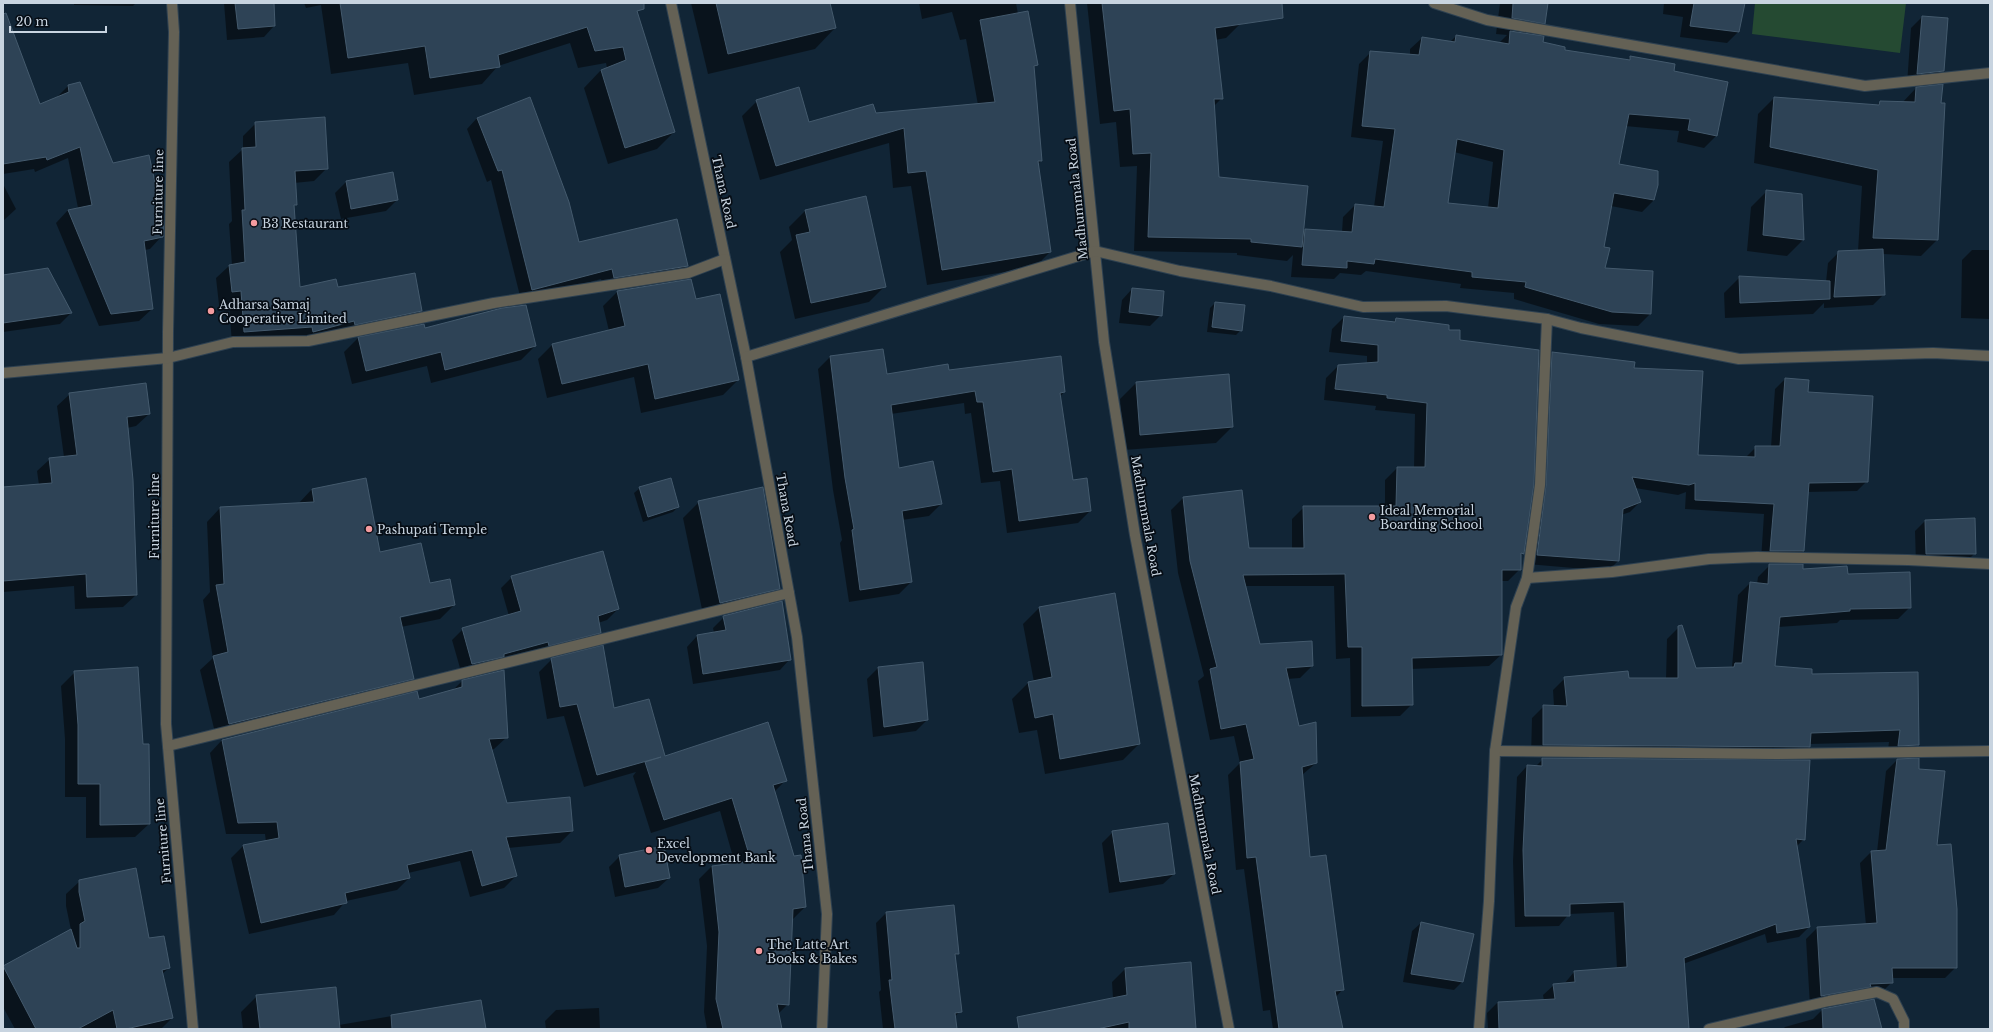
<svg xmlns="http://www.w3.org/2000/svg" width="1993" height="1032" viewBox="0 0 1993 1032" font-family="'Libre Baskerville',serif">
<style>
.green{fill:#254a32}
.shadow{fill:#0007;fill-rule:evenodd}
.building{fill:#2e4356;stroke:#445a6d;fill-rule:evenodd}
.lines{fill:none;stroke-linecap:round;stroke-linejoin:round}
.minor-casing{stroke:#2e4151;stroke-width:12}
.minor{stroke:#646155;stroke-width:10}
.poi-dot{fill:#f49b9f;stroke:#060d15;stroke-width:1.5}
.labels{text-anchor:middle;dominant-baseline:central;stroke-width:3.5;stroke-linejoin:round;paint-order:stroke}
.street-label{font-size:12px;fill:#c8d4e0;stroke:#060d15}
.poi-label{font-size:12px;fill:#c8d4e0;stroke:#060d15;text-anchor:start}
</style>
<rect width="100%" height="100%" fill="#112536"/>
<path class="green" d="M 1755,3 L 1906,3 L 1900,53 L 1752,34 Z"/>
<g class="shadow">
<path d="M 74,3 L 136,3 L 133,6 L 74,5 Z"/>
<path d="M 224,3 L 273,3 L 274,26 L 264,37 L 227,40 Z"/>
<path d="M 304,3 L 634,3 L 674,132 L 657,149 L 608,164 L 584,88 L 601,70 L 607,68 L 606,63 L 578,68 L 570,43 L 498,66 L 482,84 L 414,95 L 408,63 L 331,74 L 321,5 L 306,8 Z"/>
<path d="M 691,3 L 829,3 L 835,28 L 815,49 L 708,74 Z"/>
<path d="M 919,3 L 1016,3 L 1018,14 L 1037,64 L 1033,69 L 1041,161 L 1037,165 L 1050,252 L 1035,267 L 927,285 L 911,186 L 893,188 L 889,143 L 760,180 L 742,116 L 757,101 L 808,124 L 875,114 L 978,105 L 966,39 L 960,40 L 952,12 L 922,19 Z"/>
<path d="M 1087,3 L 1239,3 L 1240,24 L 1226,38 L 1215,40 L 1222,98 L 1214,106 L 1218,178 L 1302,233 L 1305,230 L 1342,232 L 1343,217 L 1355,205 L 1374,207 L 1383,141 L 1351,137 L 1359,64 L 1371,52 L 1410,55 L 1410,49 L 1422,38 L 1450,42 L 1456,36 L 1499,43 L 1507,35 L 1496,34 L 1500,3 L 1547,3 L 1544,23 L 1532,35 L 1542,43 L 1563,51 L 1627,61 L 1630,57 L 1673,72 L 1716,136 L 1704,148 L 1677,142 L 1679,131 L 1625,126 L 1618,165 L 1654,200 L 1642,212 L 1611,206 L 1603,247 L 1603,269 L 1650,314 L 1638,326 L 1599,324 L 1514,299 L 1514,293 L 1460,288 L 1461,284 L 1366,271 L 1361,275 L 1340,273 L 1334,279 L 1291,277 L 1293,255 L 1287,261 L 1237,255 L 1237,253 L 1134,251 L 1137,166 L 1120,167 L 1116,122 L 1100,124 ZM 1454,152 L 1493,162 L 1488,208 L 1447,204 Z"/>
<path d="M 1664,3 L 1744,3 L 1738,32 L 1727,43 L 1680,37 L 1683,17 L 1663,14 Z"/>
<path d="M 3,9 L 39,106 L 55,99 L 68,86 L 79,83 L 112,164 L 162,236 L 150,249 L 145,250 L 152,309 L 139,321 L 99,326 L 56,223 L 68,210 L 78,208 L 68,158 L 35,172 L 34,169 L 3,174 Z"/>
<path d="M 1922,17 L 1943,71 L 1932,82 L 1907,84 L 1911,28 Z"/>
<path d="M 1916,88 L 1940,104 L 1937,240 L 1921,256 L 1883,254 L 1884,294 L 1873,305 L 1824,308 L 1824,303 L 1813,314 L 1725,318 L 1724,293 L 1740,277 L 1826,282 L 1828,263 L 1839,252 L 1858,251 L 1862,186 L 1754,163 L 1758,114 L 1774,98 L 1876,106 L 1880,102 L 1902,103 Z"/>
<path d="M 477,118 L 578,243 L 687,266 L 676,276 L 603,288 L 601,279 L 521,300 L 491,180 L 487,182 L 467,129 Z"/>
<path d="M 256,123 L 327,168 L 314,181 L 294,183 L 296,204 L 293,207 L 299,289 L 338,289 L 421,311 L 408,324 L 341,334 L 232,344 L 229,304 L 219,305 L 216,278 L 229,266 L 232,265 L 229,224 L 232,221 L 229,162 L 243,149 L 243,136 Z"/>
<path d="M 346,182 L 397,200 L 386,211 L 341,219 L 335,193 Z"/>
<path d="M 3,184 L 16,209 L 3,221 Z"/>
<path d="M 1767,191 L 1803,240 L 1787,256 L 1747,251 L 1751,207 Z"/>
<path d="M 805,211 L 885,286 L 869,302 L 795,319 L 780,252 L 792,240 L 789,227 Z"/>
<path d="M 1972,250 L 1990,250 L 1990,319 L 1961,318 L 1962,260 Z"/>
<path d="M 3,276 L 71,313 L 60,324 L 3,332 Z"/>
<path d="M 1132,289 L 1161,315 L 1150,326 L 1119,323 L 1122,300 Z"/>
<path d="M 618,291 L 695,301 L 738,380 L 723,395 L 641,413 L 634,377 L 547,398 L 538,359 L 552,345 L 609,331 L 603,306 Z"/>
<path d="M 1215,303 L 1241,330 L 1236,335 L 1207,332 L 1210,308 Z"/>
<path d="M 1344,317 L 1392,323 L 1396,319 L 1448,331 L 1458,341 L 1523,553 L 1520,556 L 1520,569 L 1508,581 L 1501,581 L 1501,655 L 1489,666 L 1411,669 L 1412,704 L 1400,716 L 1351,717 L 1350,658 L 1336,659 L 1334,586 L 1245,586 L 1259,645 L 1312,666 L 1300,678 L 1287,679 L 1298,727 L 1316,763 L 1302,775 L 1309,858 L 1343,989 L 1335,998 L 1342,1029 L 1273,1029 L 1270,1010 L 1263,1011 L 1244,869 L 1236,870 L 1228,775 L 1240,763 L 1234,736 L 1210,740 L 1198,681 L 1204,676 L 1178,573 L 1171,510 L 1183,498 L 1248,549 L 1292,549 L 1292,519 L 1304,507 L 1385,507 L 1385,480 L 1397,468 L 1414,468 L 1415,414 L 1375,410 L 1376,406 L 1324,400 L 1326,378 L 1338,366 L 1367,363 L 1367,356 L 1329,352 L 1332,329 Z"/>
<path d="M 424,325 L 424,330 L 535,346 L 521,360 L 431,383 L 427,366 L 352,384 L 344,352 L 358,338 Z"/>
<path d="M 882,350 L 886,375 L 948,371 L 1064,392 L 1060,397 L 1072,481 L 1090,511 L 1078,523 L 1007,533 L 1000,481 L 981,483 L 971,413 L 965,414 L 964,403 L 891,414 L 898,469 L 941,504 L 929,516 L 902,520 L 911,582 L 899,594 L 849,602 L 840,543 L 842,540 L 833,490 L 818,369 L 830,357 Z"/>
<path d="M 1552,353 L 1633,369 L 1697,456 L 1746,457 L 1756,447 L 1771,447 L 1775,389 L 1785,379 L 1807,393 L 1867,481 L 1857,491 L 1807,492 L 1803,551 L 1793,561 L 1761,560 L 1764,514 L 1685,509 L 1686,492 L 1678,495 L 1635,488 L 1640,502 L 1630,512 L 1621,515 L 1618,561 L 1608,571 L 1527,564 L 1537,496 L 1543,362 Z"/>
<path d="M 1228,375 L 1232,427 L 1216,443 L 1124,450 L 1120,399 L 1136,383 Z"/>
<path d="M 70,394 L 149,414 L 136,426 L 127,428 L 136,595 L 123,607 L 75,609 L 74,586 L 3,592 L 3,488 L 39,485 L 37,471 L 50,459 L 64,457 L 57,406 Z"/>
<path d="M 640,488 L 678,507 L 673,512 L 643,522 L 634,493 Z"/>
<path d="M 312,489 L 380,553 L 429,584 L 454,605 L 440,619 L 401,627 L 413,678 L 399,692 L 216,737 L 200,670 L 213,658 L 203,600 L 210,592 L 207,522 L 220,508 L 298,504 ZM 439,608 L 439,610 L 395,619 L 395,617 Z"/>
<path d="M 699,502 L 779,588 L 763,604 L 704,619 L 683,518 Z"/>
<path d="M 1926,520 L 1975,553 L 1964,564 L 1916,565 L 1915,531 Z"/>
<path d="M 1770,565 L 1847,575 L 1910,607 L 1898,619 L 1840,620 L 1837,623 L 1778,627 L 1774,667 L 1811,675 L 1917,673 L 1918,745 L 1906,757 L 1887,757 L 1889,742 L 1810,744 L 1809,747 L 1798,758 L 1531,756 L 1532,718 L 1544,706 L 1554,706 L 1553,690 L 1565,678 L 1666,679 L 1667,639 L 1679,627 L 1696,669 L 1732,667 L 1738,595 L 1750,583 L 1757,584 L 1758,577 Z"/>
<path d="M 512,577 L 618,609 L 607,620 L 598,623 L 600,632 L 589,643 L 462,675 L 452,640 L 463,629 L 509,616 L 501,588 Z"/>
<path d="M 1039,608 L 1139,744 L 1123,760 L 1045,774 L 1037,730 L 1019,733 L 1012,699 L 1028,683 L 1034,682 L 1023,624 Z"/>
<path d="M 724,617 L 790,659 L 780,670 L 693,684 L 687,647 L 697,636 L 714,633 L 713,628 Z"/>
<path d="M 552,659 L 614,710 L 664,757 L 786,780 L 774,792 L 805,907 L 792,920 L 788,1004 L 778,1014 L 781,1029 L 707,1029 L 704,1012 L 707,946 L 699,879 L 712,866 L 735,864 L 720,811 L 651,833 L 633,776 L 636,772 L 584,787 L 564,716 L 547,719 L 539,672 Z"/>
<path d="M 878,668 L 927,720 L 916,731 L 873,737 L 867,679 Z"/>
<path d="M 75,672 L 149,824 L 135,837 L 86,838 L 86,797 L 65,797 L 65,739 L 61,686 Z"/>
<path d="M 462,681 L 507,737 L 494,749 L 491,750 L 506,804 L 572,831 L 560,843 L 508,848 L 516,876 L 504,888 L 470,897 L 460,861 L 408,873 L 409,878 L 397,890 L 346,901 L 334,915 L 249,934 L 231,858 L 243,846 L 266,842 L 265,834 L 226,834 L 210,753 L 222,740 L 418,700 L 453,690 Z"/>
<path d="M 1543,759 L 1804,839 L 1796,847 L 1809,927 L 1799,937 L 1767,943 L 1765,934 L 1683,964 L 1688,1029 L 1488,1029 L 1487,1013 L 1498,1002 L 1544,1001 L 1543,995 L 1554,985 L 1564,984 L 1574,972 L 1617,969 L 1614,912 L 1569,914 L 1559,926 L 1515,927 L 1513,861 L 1517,777 L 1527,766 L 1535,767 Z"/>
<path d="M 1897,760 L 1918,770 L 1936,847 L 1956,967 L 1945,978 L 1892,978 L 1892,982 L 1881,993 L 1810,1006 L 1806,939 L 1817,928 L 1866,925 L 1860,863 L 1871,852 L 1877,852 L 1886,771 Z"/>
<path d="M 1113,832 L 1174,874 L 1163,884 L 1109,893 L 1102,843 Z"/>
<path d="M 620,856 L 669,878 L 658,888 L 615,897 L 609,867 Z"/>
<path d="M 80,881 L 149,940 L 169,968 L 162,974 L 172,1018 L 161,1029 L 15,1029 L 3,1007 L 3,967 L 71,930 L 66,906 L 66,894 Z"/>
<path d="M 886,913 L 958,953 L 954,957 L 960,1011 L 954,1018 L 956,1029 L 883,1029 L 879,992 L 881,990 L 876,923 Z"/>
<path d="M 1421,923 L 1462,982 L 1454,990 L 1403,982 L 1412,931 Z"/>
<path d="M 1125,969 L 1195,1029 L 1021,1029 L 1113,998 L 1112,982 Z"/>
<path d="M 257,996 L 339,1025 L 480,1001 L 485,1029 L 243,1029 L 241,1012 Z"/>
<path d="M 1874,1000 L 1881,1029 L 1783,1029 L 1785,1027 L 1813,1019 L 1822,1010 Z"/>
<path d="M 599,1008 L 600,1029 L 546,1029 L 545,1021 L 556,1010 Z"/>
</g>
<g class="building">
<path d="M 235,3 L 274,3 L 275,26 L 238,29 Z"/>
<path d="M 340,3 L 644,3 L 644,9 L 637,11 L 675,132 L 625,148 L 601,70 L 626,60 L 623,47 L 595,51 L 587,27 L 498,55 L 500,67 L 430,78 L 425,46 L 348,58 Z"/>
<path d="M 716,3 L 830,3 L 836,28 L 728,54 Z"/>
<path d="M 1102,3 L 1282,3 L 1283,18 L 1215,28 L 1223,99 L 1214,99 L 1219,177 L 1308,186 L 1302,247 L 1251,242 L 1251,239 L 1148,237 L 1151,153 L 1133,154 L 1130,109 L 1114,111 Z"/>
<path d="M 1513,3 L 1548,3 L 1545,24 L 1512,18 Z"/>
<path d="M 1694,3 L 1745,3 L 1739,32 L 1690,26 Z"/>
<path d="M 1028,11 L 1038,65 L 1034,66 L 1042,161 L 1038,161 L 1051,252 L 942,270 L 926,171 L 908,173 L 904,128 L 776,166 L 756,100 L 799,87 L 809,122 L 873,104 L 876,113 L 995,102 L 980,20 Z"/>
<path d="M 6,13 L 40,104 L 69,92 L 68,85 L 80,82 L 113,163 L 149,155 L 164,224 L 163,237 L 144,241 L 153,309 L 111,314 L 68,210 L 92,205 L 80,147 L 47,160 L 46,157 L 3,164 L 3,14 Z"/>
<path d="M 1922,16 L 1948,18 L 1944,71 L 1917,74 Z"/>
<path d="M 1510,31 L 1544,36 L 1543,42 L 1565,47 L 1565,50 L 1630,60 L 1630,56 L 1675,64 L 1674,71 L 1728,82 L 1717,136 L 1688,130 L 1690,119 L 1629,114 L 1619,164 L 1658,171 L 1658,185 L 1654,200 L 1614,193 L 1604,247 L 1610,248 L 1605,268 L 1653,271 L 1651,314 L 1612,312 L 1525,287 L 1526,282 L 1472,277 L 1472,272 L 1375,259 L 1374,264 L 1347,261 L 1347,268 L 1302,265 L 1305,229 L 1352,232 L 1355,204 L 1384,207 L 1395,129 L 1362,126 L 1370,51 L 1419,55 L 1422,37 L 1455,42 L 1456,35 L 1509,44 ZM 1457,139 L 1504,150 L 1498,208 L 1448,203 Z"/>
<path d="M 1943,84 L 1941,103 L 1945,103 L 1938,240 L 1873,238 L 1878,170 L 1770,147 L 1774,97 L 1879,105 L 1880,101 L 1915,102 L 1916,87 Z"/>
<path d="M 530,97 L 569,202 L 579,242 L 677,219 L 688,266 L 614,278 L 612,269 L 532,290 L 502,170 L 498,171 L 477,118 Z"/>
<path d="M 325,117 L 328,169 L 295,171 L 297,205 L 294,205 L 300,287 L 336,279 L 338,287 L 415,273 L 422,311 L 355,325 L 354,321 L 313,332 L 312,327 L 244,332 L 241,291 L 232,292 L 229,265 L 245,262 L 242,210 L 245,210 L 242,148 L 256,147 L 255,122 Z"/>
<path d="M 393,172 L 398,200 L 351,209 L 346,181 Z"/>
<path d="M 1766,190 L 1802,194 L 1804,240 L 1763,235 Z"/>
<path d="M 866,196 L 886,287 L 811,303 L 796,235 L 810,232 L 805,210 Z"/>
<path d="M 1883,249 L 1885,295 L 1834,297 L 1838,251 Z"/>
<path d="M 48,268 L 72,313 L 3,323 L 3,275 Z"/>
<path d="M 1739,276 L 1830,281 L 1830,299 L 1740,303 Z"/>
<path d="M 691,279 L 696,299 L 720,294 L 739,380 L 655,399 L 648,364 L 562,384 L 552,344 L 625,326 L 617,291 Z"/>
<path d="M 1132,288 L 1164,291 L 1162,316 L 1129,312 Z"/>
<path d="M 1215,302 L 1245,305 L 1242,331 L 1212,327 Z"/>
<path d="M 526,305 L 536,346 L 445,370 L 441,352 L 366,371 L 358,337 L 424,324 L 425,328 L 502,308 Z"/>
<path d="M 1344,316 L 1395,322 L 1396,318 L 1449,325 L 1449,330 L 1460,330 L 1460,340 L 1539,350 L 1534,484 L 1524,554 L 1521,553 L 1521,570 L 1502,570 L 1502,655 L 1412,658 L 1413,705 L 1362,706 L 1362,647 L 1348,647 L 1345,574 L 1243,575 L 1260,644 L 1312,641 L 1313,666 L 1286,668 L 1299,726 L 1316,722 L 1317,763 L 1302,767 L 1310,857 L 1326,855 L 1344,990 L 1335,991 L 1343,1029 L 1279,1029 L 1256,857 L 1247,858 L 1240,762 L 1254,759 L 1246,724 L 1221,729 L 1210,669 L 1217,667 L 1190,561 L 1183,497 L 1242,490 L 1249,548 L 1304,548 L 1303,506 L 1396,506 L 1397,467 L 1425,467 L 1427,403 L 1387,398 L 1387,395 L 1335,389 L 1338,365 L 1378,362 L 1378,345 L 1341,341 Z"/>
<path d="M 883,349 L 887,374 L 948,364 L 949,370 L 1061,356 L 1065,392 L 1060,393 L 1073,480 L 1087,478 L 1091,511 L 1019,521 L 1012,469 L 993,472 L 983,402 L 977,402 L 975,391 L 891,405 L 899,468 L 933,461 L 942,504 L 902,511 L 912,582 L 860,590 L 852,530 L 854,529 L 845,478 L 830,356 Z"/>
<path d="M 1552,352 L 1635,362 L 1634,368 L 1703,371 L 1698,455 L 1755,457 L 1755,446 L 1780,446 L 1785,378 L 1809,380 L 1808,392 L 1873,396 L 1868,482 L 1809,483 L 1804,551 L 1770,551 L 1774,504 L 1695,500 L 1695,483 L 1689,485 L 1632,477 L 1641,502 L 1623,509 L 1619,561 L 1537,555 L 1546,485 Z"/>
<path d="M 1229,374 L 1233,427 L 1140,435 L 1136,382 Z"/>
<path d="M 146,383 L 150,414 L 127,417 L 133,480 L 137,595 L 87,597 L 86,574 L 3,581 L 3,487 L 52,483 L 49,458 L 77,455 L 69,393 Z"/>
<path d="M 366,478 L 380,552 L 421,543 L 430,583 L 450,579 L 455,605 L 400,617 L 414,679 L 229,724 L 213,656 L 228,652 L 216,585 L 224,584 L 220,507 L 314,502 L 312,489 Z"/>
<path d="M 671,478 L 679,507 L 648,517 L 639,487 Z"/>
<path d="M 763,487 L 780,589 L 720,603 L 698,501 Z"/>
<path d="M 1975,518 L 1976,554 L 1926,554 L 1925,520 Z"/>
<path d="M 603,551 L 619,609 L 598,616 L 601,633 L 549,646 L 548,642 L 504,654 L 504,657 L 472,664 L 462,628 L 521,611 L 511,576 Z"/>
<path d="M 1769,564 L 1803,564 L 1803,569 L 1847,566 L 1848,574 L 1910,572 L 1911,608 L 1850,609 L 1850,611 L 1780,617 L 1775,666 L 1812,669 L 1812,674 L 1918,672 L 1919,745 L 1898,746 L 1900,730 L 1811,733 L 1810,747 L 1543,745 L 1543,705 L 1567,706 L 1564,677 L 1628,671 L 1629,678 L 1678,678 L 1678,626 L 1682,625 L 1696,668 L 1734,667 L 1735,663 L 1742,663 L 1750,582 L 1768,584 Z"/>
<path d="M 1115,593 L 1140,744 L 1060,759 L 1053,714 L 1035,718 L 1028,682 L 1052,677 L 1039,607 Z"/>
<path d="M 782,601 L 791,660 L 703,674 L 697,635 L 726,630 L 723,616 Z"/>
<path d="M 603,645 L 614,708 L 649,699 L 665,756 L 768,722 L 787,781 L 773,785 L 794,856 L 801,855 L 806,907 L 793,909 L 789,1005 L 777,1004 L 782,1029 L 723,1029 L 716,999 L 719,932 L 712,866 L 751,861 L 732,798 L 664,820 L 645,762 L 661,757 L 597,775 L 577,704 L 560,707 L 551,658 Z"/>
<path d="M 923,662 L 928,720 L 884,727 L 878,667 Z"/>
<path d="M 138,667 L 143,744 L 149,744 L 150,824 L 100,825 L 100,784 L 78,784 L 78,725 L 74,671 Z"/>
<path d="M 504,670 L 508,738 L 489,739 L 507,803 L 570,797 L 573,831 L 506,837 L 517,876 L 482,886 L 472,850 L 407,865 L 410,878 L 345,893 L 347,903 L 261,923 L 243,845 L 279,838 L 277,822 L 238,823 L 222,740 L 417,691 L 419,699 L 462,687 L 462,680 Z"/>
<path d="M 1542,758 L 1810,760 L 1805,840 L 1796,839 L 1810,927 L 1777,933 L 1776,924 L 1684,958 L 1689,1029 L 1499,1029 L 1498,1002 L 1555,999 L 1553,984 L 1575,982 L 1574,971 L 1627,967 L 1624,902 L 1570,904 L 1570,916 L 1525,916 L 1523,850 L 1527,765 L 1542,766 Z"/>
<path d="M 1919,758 L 1919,769 L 1945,771 L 1937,845 L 1951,844 L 1957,909 L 1957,968 L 1892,968 L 1893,983 L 1870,984 L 1871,987 L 1821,996 L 1817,927 L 1877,923 L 1871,851 L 1886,850 L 1897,759 Z"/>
<path d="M 1168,823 L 1175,874 L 1120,882 L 1112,831 Z"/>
<path d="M 664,846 L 670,878 L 625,887 L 619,855 Z"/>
<path d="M 136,868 L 149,938 L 164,936 L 170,968 L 162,970 L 173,1018 L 126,1029 L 117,1029 L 113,1010 L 78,1029 L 36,1029 L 3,966 L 71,929 L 77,948 L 80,948 L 80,924 L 85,921 L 79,892 L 79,880 Z"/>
<path d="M 954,905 L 959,954 L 955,954 L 962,1012 L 955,1013 L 957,1029 L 895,1029 L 889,980 L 892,980 L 886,912 Z"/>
<path d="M 1421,922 L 1474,934 L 1463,982 L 1411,974 Z"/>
<path d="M 1191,962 L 1196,1029 L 1129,1029 L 1129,1022 L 1097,1029 L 1019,1029 L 1017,1017 L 1127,995 L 1125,968 Z"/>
<path d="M 336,987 L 340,1029 L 260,1029 L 256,995 Z"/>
<path d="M 1874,999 L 1882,1029 L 1823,1029 L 1822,1009 Z"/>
<path d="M 481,1000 L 486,1029 L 392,1029 L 391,1015 Z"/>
</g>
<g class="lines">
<g class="minor-casing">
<g id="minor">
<path d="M 172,3 L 174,32 L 168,332 L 166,724 L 193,1029"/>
<path d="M 671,3 L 746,357 L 797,637 L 827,914 L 822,1029"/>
<path d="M 1070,3 L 1104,342 L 1135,535 L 1229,1029"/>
<path d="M 1434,3 L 1487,20 L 1865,86 L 1990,73"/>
<path d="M 746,357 L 1095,251 L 1180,271 L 1271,286 L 1363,307 L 1446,306 L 1547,319 L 1581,328 L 1739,359 L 1933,353 L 1990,356"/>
<path d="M 3,373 L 168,358 L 233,342 L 308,341 L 494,303 L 688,273 L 725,259"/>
<path d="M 1527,578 L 1612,572 L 1709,559 L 1757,557 L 1908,560 L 1990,564"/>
<path d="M 168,746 L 789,593"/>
<path d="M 1495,751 L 1774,754 L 1990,751"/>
<path d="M 1479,1029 L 1489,901 L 1495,751 L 1516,607 L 1527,578 L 1540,485 L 1547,319"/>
<path d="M 1709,1029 L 1829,1001 L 1877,992 L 1893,999 L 1904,1021 L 1904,1029"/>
</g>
</g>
<use href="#minor" class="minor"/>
</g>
<g class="poi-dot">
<circle cx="254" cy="223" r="4"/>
<circle cx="211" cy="311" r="4"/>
<circle cx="1372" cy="517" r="4"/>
<circle cx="369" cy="529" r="4"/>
<circle cx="649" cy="850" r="4"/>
<circle cx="759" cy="951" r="4"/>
</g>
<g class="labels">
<g class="street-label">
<text transform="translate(158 192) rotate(-89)">Furniture line</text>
<text transform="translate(724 192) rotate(78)">Thana Road</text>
<text transform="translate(1077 199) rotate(-96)">Madhummala Road</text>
<text transform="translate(787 510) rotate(80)">Thana Road</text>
<text transform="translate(154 516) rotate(-90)">Furniture line</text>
<text transform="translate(1146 516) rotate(80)">Madhummala Road</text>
<text transform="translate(1205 834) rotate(79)">Madhummala Road</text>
<text transform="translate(805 835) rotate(-96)">Thana Road</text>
<text transform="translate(163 841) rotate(-95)">Furniture line</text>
</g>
<g class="poi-label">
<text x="262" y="223">B3 Restaurant</text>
<text x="219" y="304">Adharsa Samaj<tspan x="219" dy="14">Cooperative Limited</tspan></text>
<text x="1380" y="510">Ideal Memorial<tspan x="1380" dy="14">Boarding School</tspan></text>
<text x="377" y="529">Pashupati Temple</text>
<text x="657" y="843">Excel<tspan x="657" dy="14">Development Bank</tspan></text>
<text x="767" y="944">The Latte Art<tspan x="767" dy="14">Books &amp; Bakes</tspan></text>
</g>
</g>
<rect width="1993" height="1032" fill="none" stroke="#c8d4e0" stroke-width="8"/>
<path d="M10 26v6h96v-6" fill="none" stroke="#c8d4e0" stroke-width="2"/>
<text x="16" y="26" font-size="12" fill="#c8d4e0" stroke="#060d15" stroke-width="3" paint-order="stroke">20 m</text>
</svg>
